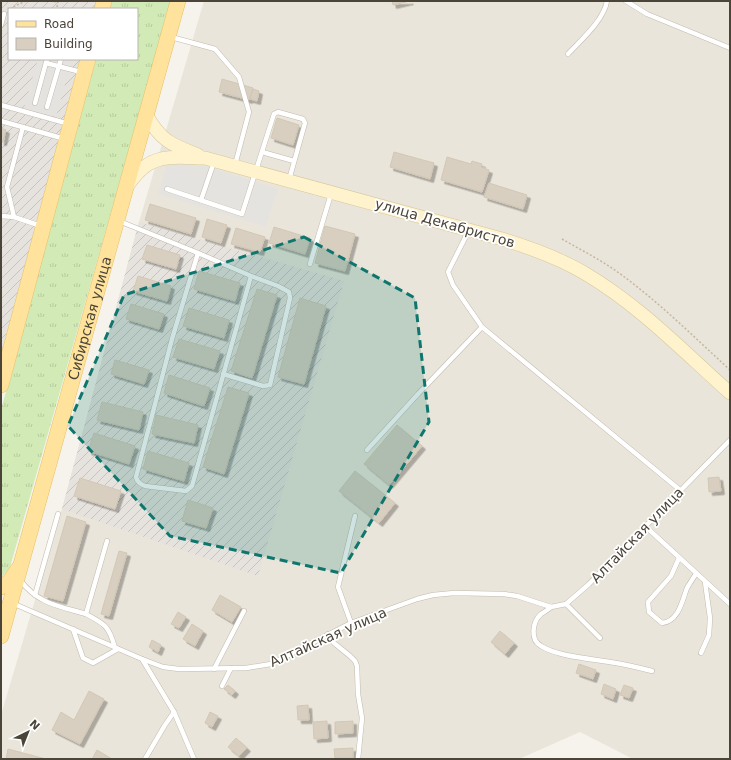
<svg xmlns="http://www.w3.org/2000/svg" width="731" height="760" viewBox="0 0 731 760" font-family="'DejaVu Sans',sans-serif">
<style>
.residential{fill:#eae5da}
.industrial{fill:url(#industrial-furrows)}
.grass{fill:url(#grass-tufts)}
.parking{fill:#e5e3e0}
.building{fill:#d8cfc1;stroke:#d3c7b4;filter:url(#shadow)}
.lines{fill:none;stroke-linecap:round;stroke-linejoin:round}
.lane-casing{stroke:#c2bbae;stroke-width:5.5}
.secondary-casing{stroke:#d6c79b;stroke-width:14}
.primary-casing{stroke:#e6c16a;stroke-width:16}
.path{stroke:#c4b79f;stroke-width:1.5;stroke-dasharray:2 2;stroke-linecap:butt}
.lane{stroke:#fff;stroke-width:4.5}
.secondary{stroke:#fff3cd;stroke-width:13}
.primary{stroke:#ffe39c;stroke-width:15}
.marked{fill:#0f766e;fill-opacity:0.2;stroke:#0f766e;stroke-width:3;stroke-dasharray:8 5;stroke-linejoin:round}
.labels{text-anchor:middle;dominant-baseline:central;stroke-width:3.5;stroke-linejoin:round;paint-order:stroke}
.street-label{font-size:14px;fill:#4b4439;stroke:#fff}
</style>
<defs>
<pattern id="industrial-furrows" width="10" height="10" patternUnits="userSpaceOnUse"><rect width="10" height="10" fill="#e6e2dd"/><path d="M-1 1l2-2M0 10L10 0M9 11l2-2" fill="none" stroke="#c7c3be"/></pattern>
<pattern id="grass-tufts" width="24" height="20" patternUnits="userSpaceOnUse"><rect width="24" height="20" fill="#d2eab5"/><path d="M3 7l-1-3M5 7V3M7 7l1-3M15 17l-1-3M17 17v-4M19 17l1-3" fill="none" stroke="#b6ca9c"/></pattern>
<filter id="shadow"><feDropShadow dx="3.5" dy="3.5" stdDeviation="0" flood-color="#0004"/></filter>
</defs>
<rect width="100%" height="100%" fill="#f6f3ec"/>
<path class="residential" d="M 204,1 L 730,1 L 730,759 L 633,759 L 580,732 L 519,759 L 1,759 L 1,715 L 62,509 L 139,222 Z"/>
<g class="industrial">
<path d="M 1,1 L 97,1 L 95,9 L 9,9 L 9,59 L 82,59 L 1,354 Z"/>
<path d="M 139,222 L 344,281 L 258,576 L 62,509 Z"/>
</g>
<path class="grass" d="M 112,1 L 171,1 L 10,567 L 1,578 L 1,410 L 96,59 L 137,59 L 137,9 L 110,9 Z"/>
<g class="parking">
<path d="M 38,59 L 72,59 L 56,117 L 24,108 Z"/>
<path d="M 170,155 L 278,189 L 266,227 L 158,194 Z"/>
</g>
<g class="building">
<path d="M 392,1 L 410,1 L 393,5 Z"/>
<path d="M 222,79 L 253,88 L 249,100 L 219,92 Z"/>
<path d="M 253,89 L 259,91 L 257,101 L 250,99 Z"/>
<path d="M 277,118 L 299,125 L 293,145 L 271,138 Z"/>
<path d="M 1,128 L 6,130 L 3,142 L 1,142 Z"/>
<path d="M 394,152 L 434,163 L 430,179 L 390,167 Z"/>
<path d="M 447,157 L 471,164 L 472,161 L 482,164 L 481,167 L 489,170 L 482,192 L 441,180 Z"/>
<path d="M 489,183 L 527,195 L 523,209 L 484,197 Z"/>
<path d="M 150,204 L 196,218 L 191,234 L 145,220 Z"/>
<path d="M 207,219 L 227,225 L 221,243 L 202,237 Z"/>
<path d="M 325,226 L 355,234 L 345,271 L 315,263 Z"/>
<path d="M 274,227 L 310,238 L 305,254 L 269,243 Z"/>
<path d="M 236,228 L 265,237 L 260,252 L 231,244 Z"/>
<path d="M 147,245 L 180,255 L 176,269 L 142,259 Z"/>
<path d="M 199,271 L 240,283 L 235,301 L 194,289 Z"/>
<path d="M 138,276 L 171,286 L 167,301 L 133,291 Z"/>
<path d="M 257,289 L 277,295 L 252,378 L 231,371 Z"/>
<path d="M 300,298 L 326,306 L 304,384 L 278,377 Z"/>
<path d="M 131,304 L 164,314 L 159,329 L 126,319 Z"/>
<path d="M 189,308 L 229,320 L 224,338 L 183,326 Z"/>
<path d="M 179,339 L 220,351 L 214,369 L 173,357 Z"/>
<path d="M 115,360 L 149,370 L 144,384 L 111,374 Z"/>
<path d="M 169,375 L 210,388 L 204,406 L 164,393 Z"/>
<path d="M 228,387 L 249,393 L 224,474 L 203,467 Z"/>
<path d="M 102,402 L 143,412 L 139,430 L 97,420 Z"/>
<path d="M 156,415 L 198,425 L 194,443 L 152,434 Z"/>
<path d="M 397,425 L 422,446 L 389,485 L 364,464 Z"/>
<path d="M 94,433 L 135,446 L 129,464 L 88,451 Z"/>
<path d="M 148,451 L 189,463 L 184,481 L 143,469 Z"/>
<path d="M 355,471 L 395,503 L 379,523 L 339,491 Z"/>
<path d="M 719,477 L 721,491 L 709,492 L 708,478 Z"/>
<path d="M 80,478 L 121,491 L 115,509 L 74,496 Z"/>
<path d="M 188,500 L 213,508 L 206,528 L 182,521 Z"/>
<path d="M 67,516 L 86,522 L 63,601 L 44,596 Z"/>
<path d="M 119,551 L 127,553 L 109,616 L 101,614 Z"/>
<path d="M 220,595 L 241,607 L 232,622 L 212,610 Z"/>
<path d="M 178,612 L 186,617 L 179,628 L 171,624 Z"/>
<path d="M 192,624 L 203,631 L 195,646 L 183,639 Z"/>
<path d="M 500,631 L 514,643 L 505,654 L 491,642 Z"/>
<path d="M 152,640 L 161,645 L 158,652 L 149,647 Z"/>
<path d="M 579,664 L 596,670 L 593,679 L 576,673 Z"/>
<path d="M 604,684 L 616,689 L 613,699 L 601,694 Z"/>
<path d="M 228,685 L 235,691 L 232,695 L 224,689 Z"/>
<path d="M 624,685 L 633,688 L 629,698 L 620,695 Z"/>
<path d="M 89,691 L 104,699 L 80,744 L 52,730 L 61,712 L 74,720 Z"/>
<path d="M 308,705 L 309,720 L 298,720 L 297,706 Z"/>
<path d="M 210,712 L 218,716 L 212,727 L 205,723 Z"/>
<path d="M 327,721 L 328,738 L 314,739 L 313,722 Z"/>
<path d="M 353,721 L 353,733 L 335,734 L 335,722 Z"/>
<path d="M 236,738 L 247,748 L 239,756 L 228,747 Z"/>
<path d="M 353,748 L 353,758 L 335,758 L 334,749 Z"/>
<path d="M 8,749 L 46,759 L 6,759 Z"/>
<path d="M 97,750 L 112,759 L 92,759 Z"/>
</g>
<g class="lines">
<g class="lane-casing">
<g id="lane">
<path d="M 626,1 L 647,14 L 730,48"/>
<path d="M 1,25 L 4,14"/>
<path d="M 171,37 L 215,49 L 239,77 L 249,112 L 235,165"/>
<path d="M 568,54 C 581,40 604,20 607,1"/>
<path d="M 46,63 L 81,72"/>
<path d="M 35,103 L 47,59"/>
<path d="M 1,105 L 69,124"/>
<path d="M 47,107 L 61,59"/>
<path d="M 1,121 L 65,139"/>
<path d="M 23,127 L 7,187 L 14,217 L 41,226"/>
<path d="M 262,152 L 294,161"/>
<path d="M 167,189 L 242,214 L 274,114 L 278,112 L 303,119 L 305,123 L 289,180"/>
<path d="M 201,200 L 214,162"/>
<path d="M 1,216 L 14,217"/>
<path d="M 119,221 L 198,253 L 251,276 L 192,486 L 186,491 L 145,486 C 140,484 137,482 136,477 L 172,339 L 198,253"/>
<path d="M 468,232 L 448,272 L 453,285 L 482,327"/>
<path d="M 310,264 L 331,194"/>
<path d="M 223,374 L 263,386 L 270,385 L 290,298 L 289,292 L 278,286 L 251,276"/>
<path d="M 367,450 L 418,394 L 482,327 L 680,490"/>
<path d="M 645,526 L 730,604"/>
<path d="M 679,558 L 671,576 L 648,602 L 649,612 L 662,623 C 679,621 682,601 687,588 C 690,583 693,578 696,574"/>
<path d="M 20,580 C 38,604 59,606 86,614 L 107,541"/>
<path d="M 35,595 L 58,514"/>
<path d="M 12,603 L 142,659 L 163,667 L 179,669 L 246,668 L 271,664 L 351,623 L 417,599 L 433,595 L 454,593 L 504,594 L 517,596 L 551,607 L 566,604 L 589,584 L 730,440"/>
<path d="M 566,604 L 600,638"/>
<path d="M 551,607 C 548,610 544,612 541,614 C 532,622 530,640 541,646 C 558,657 596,659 616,663 C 628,665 640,668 652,671"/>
<path d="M 86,614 C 105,624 109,626 115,648"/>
<path d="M 351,623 L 338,587 L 355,516"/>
<path d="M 73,629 L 83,658 L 93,663 L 118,649"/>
<path d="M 328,634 L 334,643 L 350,656 L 355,661 L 357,666 L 358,694 L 362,718 L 358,759"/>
<path d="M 701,653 L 709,635 L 710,618 L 705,582"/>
<path d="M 142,659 L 174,712 L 194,759"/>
<path d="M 214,669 L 244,611"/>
<path d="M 222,686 L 231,668"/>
<path d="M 145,759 L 165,725 L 174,712"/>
</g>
</g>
<g class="secondary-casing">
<g id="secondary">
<path d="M 147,116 C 161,141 172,145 198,155"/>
<path d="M 128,185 C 133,178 139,170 147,165 C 163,154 187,158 205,158 L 502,239 C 531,248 560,258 586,274 C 640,306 684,352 730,393"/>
</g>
</g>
<g class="primary-casing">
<g id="primary">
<path d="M 102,9 L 104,1"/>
<path d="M 1,385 L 88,59"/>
<path d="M 1,587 L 9,582 L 18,569"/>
<path id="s1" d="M 1,636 L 178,1"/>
</g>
</g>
<g class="path">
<path d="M 50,1 L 58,2"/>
<path d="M 57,7 L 58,1"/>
<path d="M 10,9 L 15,6 L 26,1"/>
<path d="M 562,239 C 581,250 601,260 619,273 C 659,302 694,337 730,370"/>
</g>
<use href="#lane" class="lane"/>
<use href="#secondary" class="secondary"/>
<use href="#primary" class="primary"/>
</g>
<path class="marked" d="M 304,237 L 415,298 L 429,422 L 341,573 L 170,536 L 68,426 L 124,295 Z"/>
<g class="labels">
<g class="street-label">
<text transform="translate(445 223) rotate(16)">улица Декабристов</text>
<text stroke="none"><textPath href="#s1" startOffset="330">Сибирская улица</textPath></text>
<text transform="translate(637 535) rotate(-46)">Алтайская улица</text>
<text transform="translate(328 637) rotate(-24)">Алтайская улица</text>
</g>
</g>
<rect width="731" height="760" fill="none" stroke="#4b4439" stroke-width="4"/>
<rect x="8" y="8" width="130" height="52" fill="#ffffff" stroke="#b7b4b0"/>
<rect x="16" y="21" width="20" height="6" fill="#ffe39c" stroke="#b7b4b0"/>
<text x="44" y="28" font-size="12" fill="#4b4439">Road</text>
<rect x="16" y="38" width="20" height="12" fill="#d8cfc1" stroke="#b7b4b0"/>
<text x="44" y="48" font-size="12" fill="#4b4439">Building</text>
<g transform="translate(28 732) rotate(43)" stroke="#ffffff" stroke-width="3" paint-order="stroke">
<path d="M0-3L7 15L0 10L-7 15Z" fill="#4b4439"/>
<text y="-6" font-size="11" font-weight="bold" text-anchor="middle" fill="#4b4439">N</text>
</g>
</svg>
